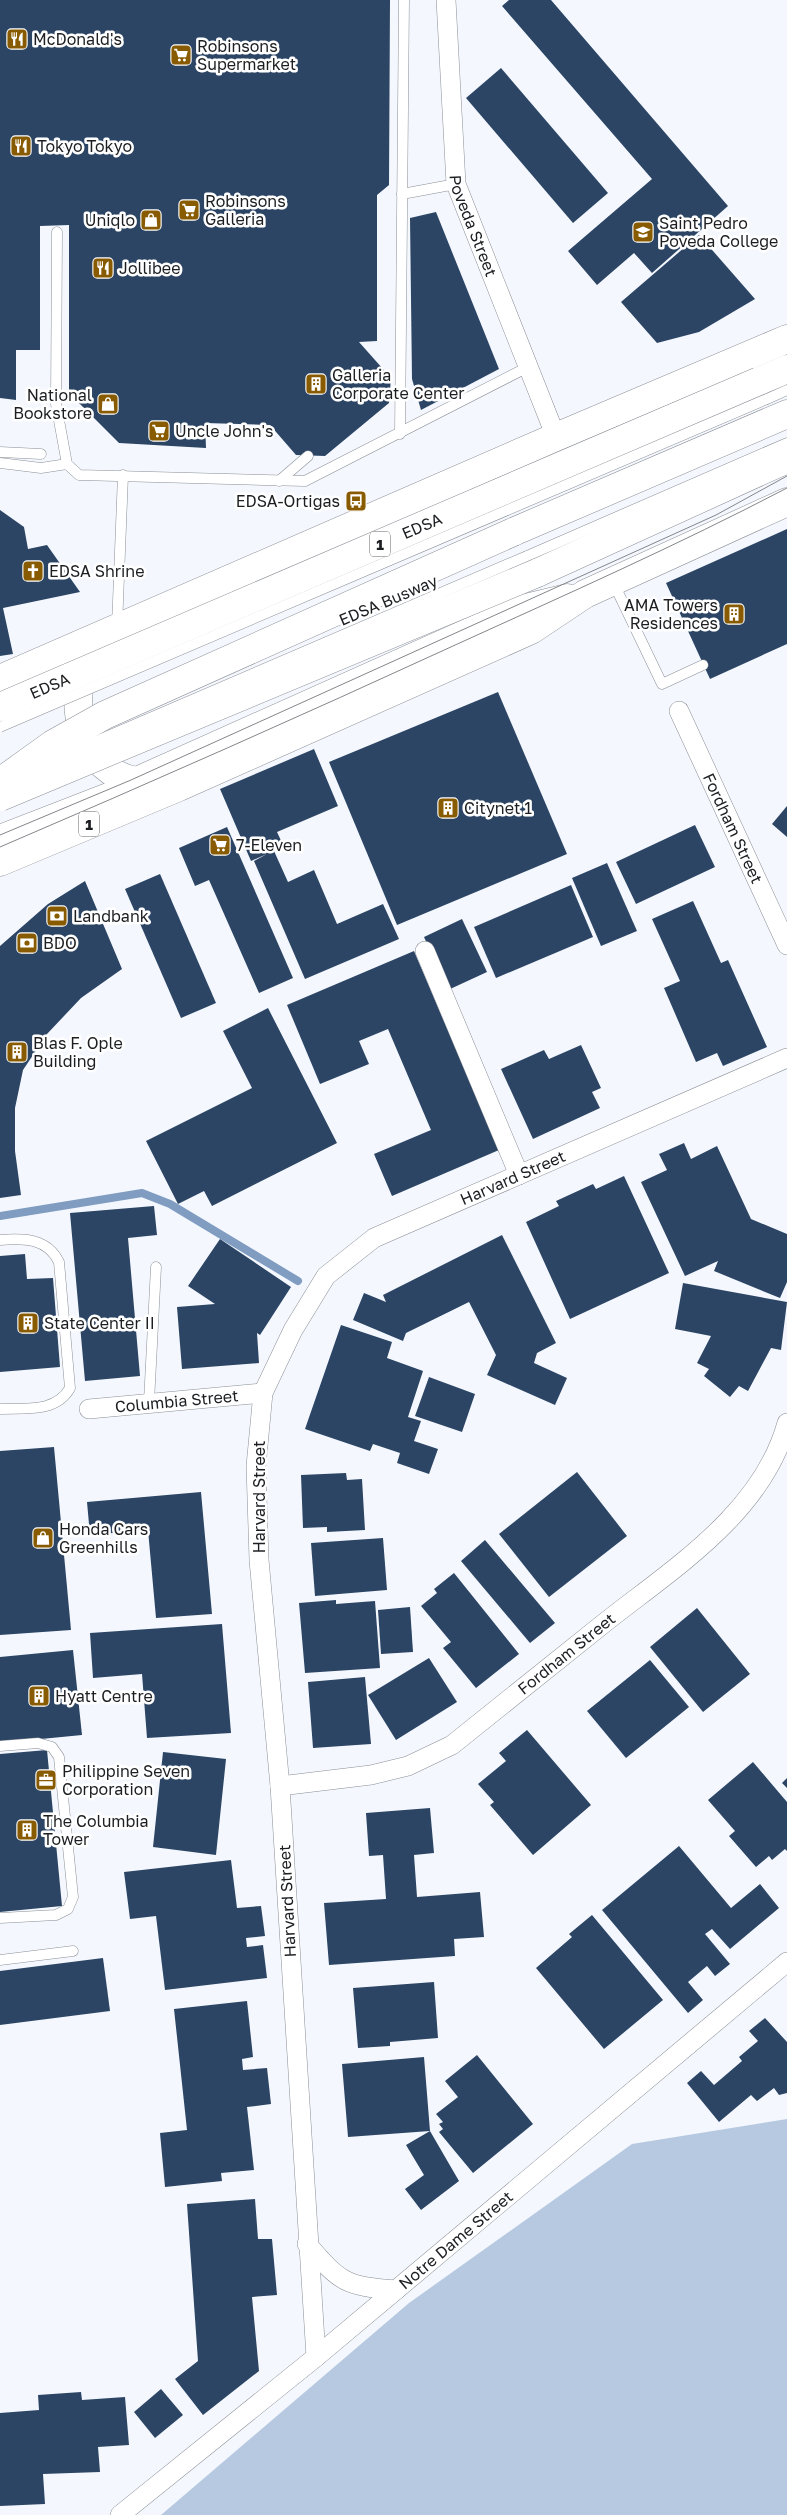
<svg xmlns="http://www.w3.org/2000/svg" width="787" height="2515" viewBox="0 0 787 2515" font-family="'Golos Text',sans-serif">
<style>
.green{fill:#b7c9e0}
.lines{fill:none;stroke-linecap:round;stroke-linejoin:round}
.stream{stroke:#809cc1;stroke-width:8}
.building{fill:#2c4565}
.lane-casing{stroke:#8a8f96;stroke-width:11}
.street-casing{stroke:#8a8f96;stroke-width:20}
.highway-casing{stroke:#8a8f96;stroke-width:29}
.lane{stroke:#fff;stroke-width:10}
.street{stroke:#fff;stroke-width:19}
.highway{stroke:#fff;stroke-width:28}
.tram{stroke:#83868a;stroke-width:1}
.lane-bridge-casing{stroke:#8a8f96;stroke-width:11;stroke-linecap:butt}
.highway-bridge-casing{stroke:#8a8f96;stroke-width:29;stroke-linecap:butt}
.lane-bridge{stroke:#fff;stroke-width:10}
.highway-bridge{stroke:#fff;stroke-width:28}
.labels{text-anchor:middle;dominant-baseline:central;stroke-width:5;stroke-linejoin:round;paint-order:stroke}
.shield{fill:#fff;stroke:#606264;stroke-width:1}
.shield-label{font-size:15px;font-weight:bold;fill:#1c1e21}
.poi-label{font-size:16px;fill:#1c1e21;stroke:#fff;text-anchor:start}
.street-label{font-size:16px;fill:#1c1e21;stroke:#fff}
</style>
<rect width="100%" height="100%" fill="#f4f8fe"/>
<path class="green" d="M 787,2119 L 787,2515 L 161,2515 L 409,2303 L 632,2144 Z"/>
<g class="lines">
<path class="stream" d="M 0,1216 L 142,1193 L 170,1204 L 298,1281"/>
</g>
<g class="building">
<path d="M 0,0 L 390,0 L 389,185 L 377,195 L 377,341 L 359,342 L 391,378 L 389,403 L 325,456 L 296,455 L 270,425 L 205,423 L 206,448 L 119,443 L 69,393 L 69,225 L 40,226 L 40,350 L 16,350 L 16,400 L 0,398 Z"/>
<path d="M 509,0 L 551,0 L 728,206 L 652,273 L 634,253 L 597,285 L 568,251 L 652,179 L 502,6 Z"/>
<path d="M 501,68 L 608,193 L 573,223 L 466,98 Z"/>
<path d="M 436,212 L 499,369 L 421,410 L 412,379 L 410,218 Z"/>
<path d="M 699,235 L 755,299 L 699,332 L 657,343 L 621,302 Z"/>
<path d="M 0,510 L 24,527 L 28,549 L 47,545 L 80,592 L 3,608 L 13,654 L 0,656 Z"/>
<path d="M 787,529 L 787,644 L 710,679 L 666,583 Z"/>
<path d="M 498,692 L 567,854 L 397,925 L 329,762 Z"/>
<path d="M 314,749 L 338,806 L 277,832 L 284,847 L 274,851 L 288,882 L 314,870 L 337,924 L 383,904 L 399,939 L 305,979 L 254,861 L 267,854 L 251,861 L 220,789 Z"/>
<path d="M 787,806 L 787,837 L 772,824 Z"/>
<path d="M 695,825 L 715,867 L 636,904 L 616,862 Z"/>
<path d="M 227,827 L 293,978 L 259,993 L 209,880 L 195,886 L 179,848 Z"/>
<path d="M 607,863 L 637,931 L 601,946 L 572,878 Z"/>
<path d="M 160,874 L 216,1003 L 181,1018 L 125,889 Z"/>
<path d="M 85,881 L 122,969 L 81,998 L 47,1034 L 23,1070 L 15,1108 L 15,1151 L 21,1195 L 0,1198 L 0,946 L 48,904 Z"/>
<path d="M 571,885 L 593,937 L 496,978 L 474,927 Z"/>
<path d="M 693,901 L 721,963 L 728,960 L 767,1047 L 723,1066 L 717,1053 L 696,1062 L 664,988 L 680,981 L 652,919 Z"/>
<path d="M 462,919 L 487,972 L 448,990 L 424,937 Z"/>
<path d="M 414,951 L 499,1150 L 392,1196 L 374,1154 L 431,1130 L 388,1029 L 359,1041 L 369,1064 L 320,1084 L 287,1005 Z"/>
<path d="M 268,1008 L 337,1143 L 212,1206 L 204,1191 L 178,1204 L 146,1141 L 252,1088 L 223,1031 Z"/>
<path d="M 581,1045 L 601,1088 L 592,1092 L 600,1108 L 533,1139 L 501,1069 L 544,1050 L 549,1059 Z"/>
<path d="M 684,1143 L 691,1159 L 717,1146 L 751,1219 L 787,1234 L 787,1282 L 780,1298 L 714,1271 L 718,1261 L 685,1276 L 641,1182 L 667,1170 L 659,1154 Z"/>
<path d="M 624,1176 L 669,1273 L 570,1319 L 526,1222 L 559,1206 L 556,1201 L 593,1184 L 596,1189 Z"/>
<path d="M 154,1206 L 157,1235 L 128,1238 L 140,1376 L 85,1381 L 70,1213 Z"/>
<path d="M 502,1235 L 556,1343 L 537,1353 L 534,1363 L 567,1378 L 555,1405 L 487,1375 L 496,1355 L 469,1302 L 406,1333 L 403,1341 L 353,1320 L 364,1293 L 386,1302 L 383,1295 Z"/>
<path d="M 220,1239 L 291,1287 L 260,1335 L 257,1333 L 259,1363 L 182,1369 L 177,1307 L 215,1304 L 188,1286 Z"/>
<path d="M 25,1254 L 27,1279 L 53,1278 L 60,1367 L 0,1372 L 0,1256 Z"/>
<path d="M 683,1283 L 787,1302 L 781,1350 L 771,1348 L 748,1391 L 739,1386 L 730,1397 L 704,1376 L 709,1369 L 697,1363 L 711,1336 L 675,1329 Z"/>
<path d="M 341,1325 L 392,1342 L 387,1358 L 423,1371 L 408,1417 L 421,1421 L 414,1441 L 438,1449 L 429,1474 L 397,1463 L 400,1453 L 373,1444 L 370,1451 L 305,1429 Z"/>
<path d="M 429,1377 L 475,1394 L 462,1432 L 415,1416 Z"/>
<path d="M 54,1447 L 71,1630 L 0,1635 L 0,1451 Z"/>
<path d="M 577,1472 L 627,1536 L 549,1597 L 499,1534 Z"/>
<path d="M 346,1473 L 347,1480 L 362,1479 L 365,1530 L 327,1532 L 327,1527 L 303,1528 L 301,1475 Z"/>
<path d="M 201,1492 L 212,1614 L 156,1618 L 148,1530 L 90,1535 L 87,1502 Z"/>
<path d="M 383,1538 L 387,1590 L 315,1596 L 311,1543 Z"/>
<path d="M 485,1540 L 555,1623 L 530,1643 L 461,1561 Z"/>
<path d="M 454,1573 L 519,1654 L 476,1688 L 443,1648 L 451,1642 L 421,1606 L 437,1593 L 434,1589 Z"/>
<path d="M 336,1600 L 336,1604 L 375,1601 L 380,1668 L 305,1673 L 299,1603 Z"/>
<path d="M 410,1607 L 413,1652 L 381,1654 L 378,1610 Z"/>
<path d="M 697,1608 L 750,1674 L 703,1712 L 650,1647 Z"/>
<path d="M 222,1624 L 231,1733 L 147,1738 L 142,1674 L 93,1678 L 90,1633 Z"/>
<path d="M 73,1650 L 82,1735 L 0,1743 L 0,1657 Z"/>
<path d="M 429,1658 L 457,1702 L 396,1740 L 368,1695 Z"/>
<path d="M 650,1660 L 689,1707 L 626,1758 L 587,1711 Z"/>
<path d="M 365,1677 L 371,1744 L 313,1748 L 308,1682 Z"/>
<path d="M 527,1730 L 591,1805 L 533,1855 L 490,1805 L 494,1802 L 478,1784 L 506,1761 L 499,1753 Z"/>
<path d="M 47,1750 L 62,1906 L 0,1912 L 0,1754 Z"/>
<path d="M 163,1752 L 226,1759 L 216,1855 L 153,1847 Z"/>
<path d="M 753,1762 L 787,1802 L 787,1851 L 785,1849 L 772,1860 L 769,1856 L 756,1867 L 729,1836 L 735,1831 L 708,1800 Z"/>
<path d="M 787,1778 L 787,1788 L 782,1783 Z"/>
<path d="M 430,1808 L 434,1853 L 414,1855 L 417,1897 L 480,1892 L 484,1937 L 454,1939 L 455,1956 L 329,1965 L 324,1903 L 386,1899 L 383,1855 L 369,1856 L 366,1813 Z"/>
<path d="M 679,1846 L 731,1908 L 760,1884 L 779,1908 L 730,1949 L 712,1929 L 705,1934 L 730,1964 L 715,1976 L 707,1966 L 688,1982 L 703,2000 L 688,2013 L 602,1910 Z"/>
<path d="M 231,1860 L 237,1908 L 261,1906 L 265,1936 L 246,1938 L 247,1947 L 263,1945 L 267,1978 L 165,1990 L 156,1916 L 130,1919 L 124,1872 Z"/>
<path d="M 592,1915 L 663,2000 L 604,2049 L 536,1968 L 572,1937 L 569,1934 Z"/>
<path d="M 103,1958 L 110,2011 L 0,2025 L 0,1971 Z"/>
<path d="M 434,1982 L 438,2038 L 390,2042 L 390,2046 L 358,2048 L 353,1988 Z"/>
<path d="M 247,2001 L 253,2057 L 242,2059 L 243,2070 L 267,2068 L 271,2104 L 247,2107 L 254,2170 L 221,2173 L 222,2181 L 165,2187 L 160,2133 L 187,2130 L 174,2009 Z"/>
<path d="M 765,2018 L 787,2042 L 787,2093 L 779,2095 L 774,2088 L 757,2101 L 751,2095 L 719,2122 L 687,2083 L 701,2071 L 714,2085 L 742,2061 L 739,2057 L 758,2041 L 749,2031 Z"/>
<path d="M 477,2055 L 533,2124 L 473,2173 L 439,2132 L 443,2129 L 439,2124 L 443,2122 L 436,2114 L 458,2097 L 445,2081 Z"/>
<path d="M 424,2057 L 430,2131 L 459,2181 L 421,2210 L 405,2189 L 424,2175 L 406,2145 L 430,2131 L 348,2137 L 342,2064 Z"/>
<path d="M 255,2199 L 258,2239 L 272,2239 L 277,2295 L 252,2297 L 259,2371 L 203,2415 L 175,2379 L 198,2361 L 187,2204 Z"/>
<path d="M 161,2389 L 183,2415 L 155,2438 L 134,2412 Z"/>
<path d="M 81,2392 L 82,2400 L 125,2397 L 129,2445 L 98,2447 L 100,2472 L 43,2474 L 45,2504 L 0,2506 L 0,2413 L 39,2410 L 38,2395 Z"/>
</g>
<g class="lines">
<g class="lane-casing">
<g id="lane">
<path d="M 402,194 L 456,184"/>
<path d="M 57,232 L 56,404 L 67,464 L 79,475 L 305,481 L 528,367"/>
<path d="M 767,399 L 787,390"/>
<path d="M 400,434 L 404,0"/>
<path d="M 0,452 L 41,454"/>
<path d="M 0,463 L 41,468 L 67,464"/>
<path d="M 279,481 L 308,456"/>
<path d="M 527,556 L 787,443"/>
<path d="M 613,582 L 662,684 L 703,665"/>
<path d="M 117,627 L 123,475"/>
<path d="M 0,1240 C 24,1238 47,1238 59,1262 L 70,1388 C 56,1413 25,1408 0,1409"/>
<path d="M 149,1402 L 156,1267"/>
<path d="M 0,1746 L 38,1743 L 52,1747 L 59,1757 L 73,1897 L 68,1909 L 56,1915 L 0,1918"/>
<path d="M 0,1960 L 73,1951"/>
</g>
</g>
<g class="street-casing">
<g id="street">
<path id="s1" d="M 446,0 L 456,184 L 556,437"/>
<path id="s2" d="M 679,711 L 787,945"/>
<path d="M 425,951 L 519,1175"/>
<path id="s3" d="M 89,1409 L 263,1393"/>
<path id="s4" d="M 280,1786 L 371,1775 L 408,1766 L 452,1745 C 502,1705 552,1665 603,1624 C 672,1569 762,1514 787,1423"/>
<path d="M 307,2244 C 341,2283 345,2286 396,2290"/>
<path id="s5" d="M 316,2357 L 280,1786 L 259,1560 L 256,1466 L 263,1393 L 293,1330 L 326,1276 L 374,1238 L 787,1058"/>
<path id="s6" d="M 120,2515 L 316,2357 L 787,1962"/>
</g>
</g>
<g class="highway-casing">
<g id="highway">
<path d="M 759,381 L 787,369"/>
<path d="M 513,532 L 787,414"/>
<path d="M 537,573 L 787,459"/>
<path d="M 86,664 C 66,706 85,774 137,781"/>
<path d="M 0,679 L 556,437 L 787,339"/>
<path d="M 0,839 L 129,789 L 137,781 L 521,609 L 567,598"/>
<path d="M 0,862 L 179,787 L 531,630 L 585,594 L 787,502"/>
</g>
</g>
<use href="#lane" class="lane"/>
<use href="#street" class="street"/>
<use href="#highway" class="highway"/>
<g class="tram">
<path d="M 0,835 L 131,780 L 716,515 L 787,476"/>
<path d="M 0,847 C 152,782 303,715 453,646 C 565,595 678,545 787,488"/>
</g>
<g class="lane-bridge-casing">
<g id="lane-bridge">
<path d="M 0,727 L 767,399"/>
<path d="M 45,763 L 527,556"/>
</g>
</g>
<g class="highway-bridge-casing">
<g id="highway-bridge">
<path id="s7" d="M 0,707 L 759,381"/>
<path d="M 0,782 L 53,744 L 105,715 L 513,532"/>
<path d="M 0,797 L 537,573"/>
</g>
</g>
<use href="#lane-bridge" class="lane-bridge"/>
<use href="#highway-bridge" class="highway-bridge"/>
</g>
<defs>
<g id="restaurant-square" transform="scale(1.125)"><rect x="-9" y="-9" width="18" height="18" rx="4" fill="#895b00" stroke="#fff"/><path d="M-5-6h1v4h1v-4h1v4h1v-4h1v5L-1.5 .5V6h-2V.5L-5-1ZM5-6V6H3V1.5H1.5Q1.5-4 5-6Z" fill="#fff"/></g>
<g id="supermarket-square" transform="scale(1.125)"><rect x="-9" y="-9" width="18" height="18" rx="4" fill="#895b00" stroke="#fff"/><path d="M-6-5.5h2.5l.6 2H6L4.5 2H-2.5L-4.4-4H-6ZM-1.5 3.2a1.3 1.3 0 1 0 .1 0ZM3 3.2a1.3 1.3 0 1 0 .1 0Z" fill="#fff"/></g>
<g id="shop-square" transform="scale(1.125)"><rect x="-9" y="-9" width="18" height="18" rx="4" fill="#895b00" stroke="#fff"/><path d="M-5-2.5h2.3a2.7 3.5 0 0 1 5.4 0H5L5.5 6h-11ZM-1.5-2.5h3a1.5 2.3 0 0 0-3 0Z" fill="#fff"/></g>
<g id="university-square" transform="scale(1.125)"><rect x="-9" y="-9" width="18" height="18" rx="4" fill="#895b00" stroke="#fff"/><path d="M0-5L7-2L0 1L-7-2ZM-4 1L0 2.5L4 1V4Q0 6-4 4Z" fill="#fff"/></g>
<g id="building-square" transform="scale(1.125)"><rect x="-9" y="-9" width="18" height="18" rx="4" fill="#895b00" stroke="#fff"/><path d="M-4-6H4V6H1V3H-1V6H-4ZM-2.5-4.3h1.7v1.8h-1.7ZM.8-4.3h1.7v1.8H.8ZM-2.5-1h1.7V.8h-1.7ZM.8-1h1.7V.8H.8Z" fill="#fff"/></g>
<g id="bus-square" transform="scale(1.125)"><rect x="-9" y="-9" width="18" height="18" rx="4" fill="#895b00" stroke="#fff"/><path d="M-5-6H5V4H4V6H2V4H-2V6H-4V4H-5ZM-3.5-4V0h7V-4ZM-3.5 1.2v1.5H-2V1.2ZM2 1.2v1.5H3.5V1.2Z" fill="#fff"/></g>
<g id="church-square" transform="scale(1.125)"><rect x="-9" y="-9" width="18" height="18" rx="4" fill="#895b00" stroke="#fff"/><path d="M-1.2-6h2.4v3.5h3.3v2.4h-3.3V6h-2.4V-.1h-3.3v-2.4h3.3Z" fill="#fff"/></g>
<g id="bank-square" transform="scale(1.125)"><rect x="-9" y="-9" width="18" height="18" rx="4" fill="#895b00" stroke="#fff"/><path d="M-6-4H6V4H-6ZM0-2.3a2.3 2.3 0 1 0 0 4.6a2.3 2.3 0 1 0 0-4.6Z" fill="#fff"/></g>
<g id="office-square" transform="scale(1.125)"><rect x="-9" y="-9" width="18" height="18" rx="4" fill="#895b00" stroke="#fff"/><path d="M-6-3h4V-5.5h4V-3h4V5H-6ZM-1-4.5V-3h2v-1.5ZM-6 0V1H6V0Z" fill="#fff"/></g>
</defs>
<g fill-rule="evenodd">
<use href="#restaurant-square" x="17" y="39"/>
<use href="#supermarket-square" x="181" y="55"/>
<use href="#restaurant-square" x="21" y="146"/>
<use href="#supermarket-square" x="189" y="210"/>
<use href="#shop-square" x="151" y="220"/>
<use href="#university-square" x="643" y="232"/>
<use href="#restaurant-square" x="103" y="268"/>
<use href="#building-square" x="316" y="384"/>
<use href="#shop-square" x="108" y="404"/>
<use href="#supermarket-square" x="159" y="431"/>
<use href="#bus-square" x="356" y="501"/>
<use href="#church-square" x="33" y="571"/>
<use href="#building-square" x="734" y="614"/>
<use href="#building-square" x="448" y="808"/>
<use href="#supermarket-square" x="220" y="845"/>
<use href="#bank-square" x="57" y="916"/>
<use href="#bank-square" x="27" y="943"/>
<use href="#building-square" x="17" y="1052"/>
<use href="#building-square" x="28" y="1323"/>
<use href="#shop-square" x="43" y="1538"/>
<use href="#building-square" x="39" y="1696"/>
<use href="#office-square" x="46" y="1780"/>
<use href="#building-square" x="27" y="1830"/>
</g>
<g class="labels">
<g class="shield">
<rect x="370" y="531.5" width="20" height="25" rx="4"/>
<rect x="79" y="811.5" width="20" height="25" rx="4"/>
</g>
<g class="shield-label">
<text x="380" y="544">1</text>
<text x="89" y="824">1</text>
</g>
<g class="poi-label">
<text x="33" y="39">McDonald's</text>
<text x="197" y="46">Robinsons<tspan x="197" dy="18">Supermarket</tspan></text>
<text x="37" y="146">Tokyo Tokyo</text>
<text x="205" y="201">Robinsons<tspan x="205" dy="18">Galleria</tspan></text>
<text x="135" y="220" text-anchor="end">Uniqlo</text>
<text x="659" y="223">Saint Pedro<tspan x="659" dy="18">Poveda College</tspan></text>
<text x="119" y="268">Jollibee</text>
<text x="332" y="375">Galleria<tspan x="332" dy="18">Corporate Center</tspan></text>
<text x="92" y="395" text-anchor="end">National<tspan x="92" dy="18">Bookstore</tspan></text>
<text x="175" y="431">Uncle John's</text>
<text x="340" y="501" text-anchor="end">EDSA-Ortigas</text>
<text x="49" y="571">EDSA Shrine</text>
<text x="718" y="605" text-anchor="end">AMA Towers<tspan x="718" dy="18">Residences</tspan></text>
<text x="464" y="808">Citynet 1</text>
<text x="236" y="845">7-Eleven</text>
<text x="73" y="916">Landbank</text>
<text x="43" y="943">BDO</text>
<text x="33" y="1043">Blas F. Ople<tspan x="33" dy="18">Building</tspan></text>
<text x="44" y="1323">State Center II</text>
<text x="59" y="1529">Honda Cars<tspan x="59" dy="18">Greenhills</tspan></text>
<text x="55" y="1696">Hyatt Centre</text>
<text x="62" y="1771">Philippine Seven<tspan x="62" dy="18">Corporation</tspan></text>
<text x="43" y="1821">The Columbia<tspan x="43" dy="18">Tower</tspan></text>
</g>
<g class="street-label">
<text stroke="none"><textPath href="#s1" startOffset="229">Poveda Street</textPath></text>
<text stroke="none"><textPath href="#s7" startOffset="459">EDSA</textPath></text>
<text transform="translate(388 600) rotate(-23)">EDSA Busway</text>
<text stroke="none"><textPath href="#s7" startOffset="54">EDSA</textPath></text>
<text stroke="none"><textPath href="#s2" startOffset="129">Fordham Street</textPath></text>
<text stroke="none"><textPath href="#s5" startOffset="1312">Harvard Street</textPath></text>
<text stroke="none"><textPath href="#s3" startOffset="88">Columbia Street</textPath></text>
<text transform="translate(259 1497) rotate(-90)">Harvard Street</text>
<text stroke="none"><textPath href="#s4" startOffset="325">Fordham Street</textPath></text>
<text transform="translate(287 1901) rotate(-93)">Harvard Street</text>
<text stroke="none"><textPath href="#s6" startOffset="434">Notre Dame Street</textPath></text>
</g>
</g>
</svg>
